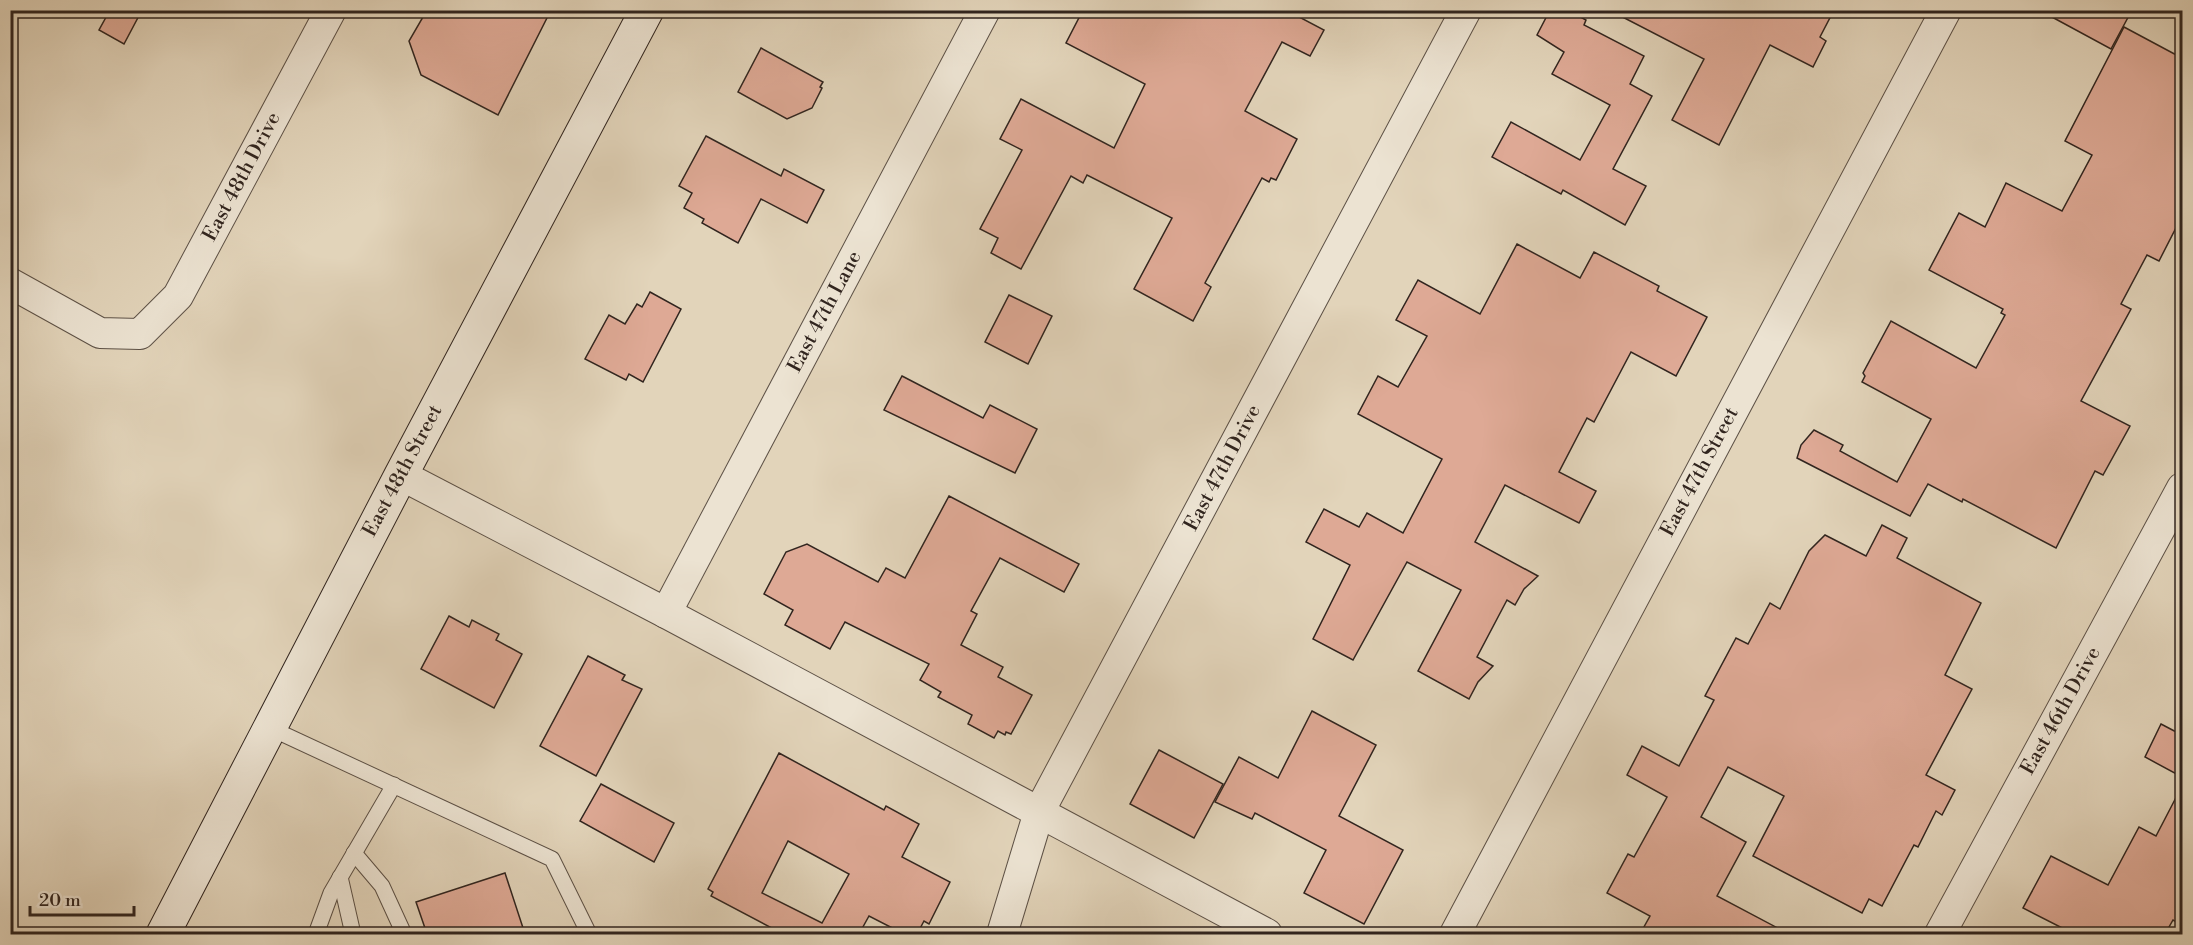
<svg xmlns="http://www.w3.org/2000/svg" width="2193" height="945" viewBox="0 0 2193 945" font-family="'Libre Bodoni',serif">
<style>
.building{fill:#dea995;stroke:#31251f;stroke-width:1.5;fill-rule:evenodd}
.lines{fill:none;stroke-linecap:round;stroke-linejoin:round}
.lane-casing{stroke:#5d5146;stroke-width:17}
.street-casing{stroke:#5d5146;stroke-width:32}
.secondary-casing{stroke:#31251f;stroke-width:35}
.lane{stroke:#ece3d2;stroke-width:15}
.street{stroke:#ece3d2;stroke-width:30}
.secondary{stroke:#ece3d2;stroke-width:33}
.labels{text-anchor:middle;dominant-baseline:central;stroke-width:5;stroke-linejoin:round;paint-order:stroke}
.street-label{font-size:20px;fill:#31251f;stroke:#ece3d2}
</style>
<rect width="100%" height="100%" fill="#e2d4ba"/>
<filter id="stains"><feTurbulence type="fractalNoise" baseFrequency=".00333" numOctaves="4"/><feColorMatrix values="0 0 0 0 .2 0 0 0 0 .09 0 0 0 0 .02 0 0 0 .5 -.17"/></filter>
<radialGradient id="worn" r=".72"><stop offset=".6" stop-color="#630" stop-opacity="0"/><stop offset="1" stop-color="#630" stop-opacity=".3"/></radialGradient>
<g class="building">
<path d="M 110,10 L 142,10 L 124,44 L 99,30 Z"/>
<path d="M 427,10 L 551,10 L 498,115 L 421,75 L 409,41 Z"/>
<path d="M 1083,10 L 1286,10 L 1324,30 L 1310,56 L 1282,42 L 1245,111 L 1297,139 L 1276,180 L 1271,178 L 1269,182 L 1262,178 L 1205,283 L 1211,287 L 1193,321 L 1134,289 L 1172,218 L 1087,175 L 1083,183 L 1071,176 L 1021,269 L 991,253 L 998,238 L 980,229 L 1022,150 L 1000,139 L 1021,99 L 1114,148 L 1145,84 L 1066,43 Z"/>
<path d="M 1550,10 L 1568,10 L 1586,20 L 1584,25 L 1644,56 L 1630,84 L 1652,96 L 1613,169 L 1646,186 L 1625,225 L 1563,190 L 1561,194 L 1492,157 L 1511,122 L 1580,160 L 1610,105 L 1552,74 L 1564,52 L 1537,35 Z"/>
<path d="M 1609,10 L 1834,10 L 1820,37 L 1826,41 L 1813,67 L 1770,45 L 1719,145 L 1672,120 L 1704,59 Z"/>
<path d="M 2039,10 L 2132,10 L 2111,49 Z"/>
<path d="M 2124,27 L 2182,58 L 2182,216 L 2159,261 L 2147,255 L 2121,304 L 2131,309 L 2081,401 L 2130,426 L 2103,475 L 2095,471 L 2056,548 L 1963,499 L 1962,502 L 1928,484 L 1910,516 L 1797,458 L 1801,445 L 1814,430 L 1843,445 L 1840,451 L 1897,482 L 1931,419 L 1862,382 L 1865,376 L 1863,373 L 1891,321 L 1976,368 L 2005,315 L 2001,313 L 2003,309 L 1929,270 L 1959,213 L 1985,227 L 2006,183 L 2062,211 L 2092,155 L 2065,141 Z"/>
<path d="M 761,48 L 823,82 L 820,87 L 822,88 L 812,108 L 787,119 L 738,92 Z"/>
<path d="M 706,136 L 781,176 L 784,169 L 824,190 L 807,223 L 761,199 L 738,243 L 702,223 L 704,219 L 684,208 L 692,193 L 679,186 Z"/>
<path d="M 1517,244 L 1580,278 L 1594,252 L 1659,286 L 1657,291 L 1707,317 L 1676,376 L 1631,352 L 1594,422 L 1587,418 L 1559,472 L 1596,491 L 1579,523 L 1505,485 L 1475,542 L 1538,576 L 1524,589 L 1515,605 L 1507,600 L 1477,657 L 1493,666 L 1478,682 L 1469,699 L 1418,671 L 1461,590 L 1407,562 L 1353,660 L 1313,639 L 1350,565 L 1306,542 L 1324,509 L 1359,527 L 1367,513 L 1403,533 L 1442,459 L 1358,414 L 1378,376 L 1398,387 L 1427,336 L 1396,320 L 1418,280 L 1480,314 Z"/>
<path d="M 650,292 L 681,309 L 643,382 L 629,374 L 626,380 L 585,359 L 609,315 L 625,324 L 637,304 L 642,307 Z"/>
<path d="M 1009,295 L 1052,316 L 1028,364 L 985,342 Z"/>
<path d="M 902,376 L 983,418 L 990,405 L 1037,429 L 1015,473 L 884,410 Z"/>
<path d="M 949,496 L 1079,564 L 1064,592 L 1000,558 L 971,611 L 977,614 L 961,645 L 1003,667 L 998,677 L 1032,695 L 1011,734 L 1006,732 L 1005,735 L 998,731 L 994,738 L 968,724 L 972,715 L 938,697 L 941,692 L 920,680 L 929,664 L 845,622 L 830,649 L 785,625 L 793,610 L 764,594 L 786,552 L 807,544 L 878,582 L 886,568 L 905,578 Z"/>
<path d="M 1882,525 L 1907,538 L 1897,558 L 1981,603 L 1945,675 L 1972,689 L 1926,775 L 1955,790 L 1942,815 L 1936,811 L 1918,847 L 1914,845 L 1882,906 L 1869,899 L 1862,913 L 1753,856 L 1784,796 L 1728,767 L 1701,817 L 1746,842 L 1717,896 L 1789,934 L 1640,934 L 1650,916 L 1607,893 L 1628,854 L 1634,857 L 1667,797 L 1627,775 L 1642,746 L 1679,766 L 1714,700 L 1705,696 L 1736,638 L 1748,644 L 1770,603 L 1780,609 L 1809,551 L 1825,535 L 1866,556 Z"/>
<path d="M 449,616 L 469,627 L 472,620 L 499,634 L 496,640 L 522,654 L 494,708 L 421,669 Z"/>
<path d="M 588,656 L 625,675 L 622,680 L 642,689 L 596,776 L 540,746 Z"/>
<path d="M 1312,711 L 1376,745 L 1339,816 L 1403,850 L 1364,924 L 1304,893 L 1326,850 L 1255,813 L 1252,819 L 1215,802 L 1239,757 L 1278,778 Z"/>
<path d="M 2161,724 L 2182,735 L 2182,777 L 2145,757 Z"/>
<path d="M 1159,750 L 1223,784 L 1194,838 L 1130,804 Z"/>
<path d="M 779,753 L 884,810 L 886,806 L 919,824 L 902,857 L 950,882 L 929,924 L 924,921 L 917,934 L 904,934 L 869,916 L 859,934 L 783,934 L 711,896 L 713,892 L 708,889 ZM 788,841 L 849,874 L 822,923 L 762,893 Z"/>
<path d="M 601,784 L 674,823 L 654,862 L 580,821 Z"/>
<path d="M 2182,786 L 2182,925 L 2173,920 L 2165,934 L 2074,934 L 2023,908 L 2051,856 L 2108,885 L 2139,827 L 2156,836 Z"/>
<path d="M 505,873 L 525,934 L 427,934 L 416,902 Z"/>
</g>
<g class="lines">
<g class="lane-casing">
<g id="lane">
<path d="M 270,728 L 552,859 L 589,934"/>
<path d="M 354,853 L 382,886 L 404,934"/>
<path d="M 340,877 L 353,934"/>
<path d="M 316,934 L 331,893 L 394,785"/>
</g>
</g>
<g class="street-casing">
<g id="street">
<path d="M 10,283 L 100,333 L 140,334 L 178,296 L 331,10"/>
<path d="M 401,475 L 666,613 L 1267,934"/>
<path d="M 666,613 L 985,10"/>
<path d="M 1002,934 L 1039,812 L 1466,10"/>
<path d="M 1455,934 L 1946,10"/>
<path d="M 1940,934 L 2182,488"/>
</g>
</g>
<g class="secondary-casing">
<path id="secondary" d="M 163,934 L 401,475 L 647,10"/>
</g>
<use href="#lane" class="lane"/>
<use href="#street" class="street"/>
<use href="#secondary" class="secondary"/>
</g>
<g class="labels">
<g class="street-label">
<text transform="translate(242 177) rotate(-62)">East 48th Drive</text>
<text transform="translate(825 312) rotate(-62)">East 47th Lane</text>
<text transform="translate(1223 468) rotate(-62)">East 47th Drive</text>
<text transform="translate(403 471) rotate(-62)">East 48th Street</text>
<text transform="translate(1700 472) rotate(-62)">East 47th Street</text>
<text transform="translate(2061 711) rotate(-61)">East 46th Drive</text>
</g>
</g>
<rect width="2193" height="945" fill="none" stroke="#e2d4ba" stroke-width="36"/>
<rect x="12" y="12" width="2169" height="921" fill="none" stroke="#31251f" stroke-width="3"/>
<rect x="18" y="18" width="2157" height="909" fill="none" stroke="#31251f" stroke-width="1.5"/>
<path d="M30 906v9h104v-9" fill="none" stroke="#31251f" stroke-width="3"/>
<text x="39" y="906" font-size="18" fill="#31251f" stroke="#ece3d2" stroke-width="4.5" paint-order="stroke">20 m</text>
<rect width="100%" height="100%" filter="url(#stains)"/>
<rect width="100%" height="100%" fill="url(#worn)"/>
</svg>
